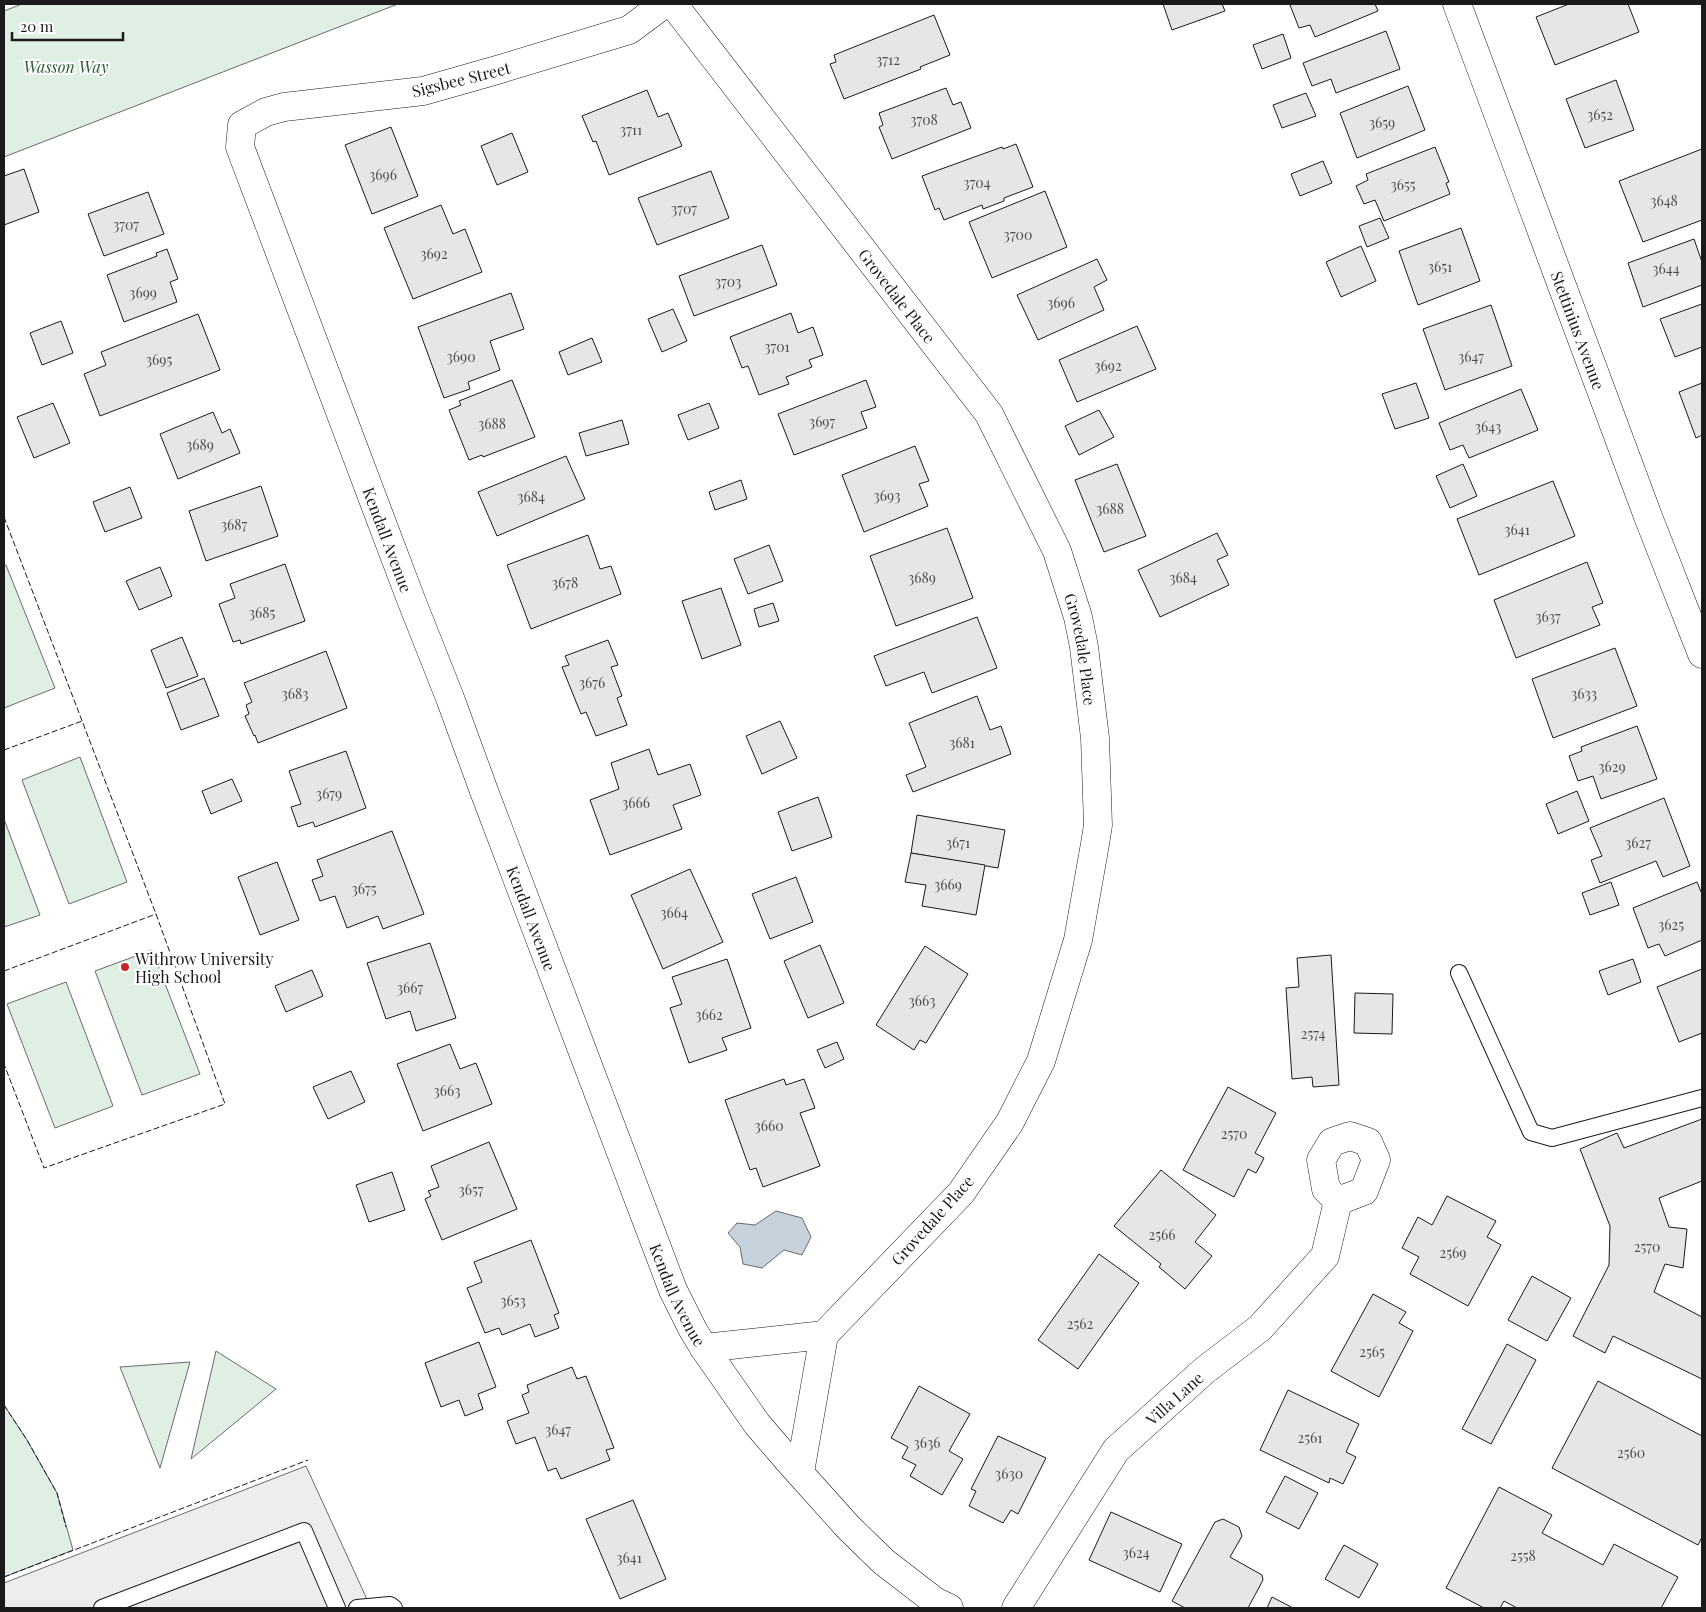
<svg xmlns="http://www.w3.org/2000/svg" width="1706" height="1612" viewBox="0 0 1706 1612" font-family="'Playfair Display',serif">
<style>
.green{fill:#e0efe3;stroke:#6a6a6a}
.parking{fill:#ededed;stroke:#6a6a6a}
.water{fill:#c6d2dc;stroke:#6a6a6a}
.building{fill:#e6e6e6;stroke:#1a1a1a}
.lines{fill:none;stroke-linecap:round;stroke-linejoin:round}
.lane-casing{stroke:#1a1a1a;stroke-width:18}
.street-casing{stroke:#1a1a1a;stroke-width:29}
.lane{stroke:#fff;stroke-width:16}
.street{stroke:#fff;stroke-width:28}
.fence{stroke:#1a1a1a;stroke-width:1;stroke-dasharray:6 2.5;stroke-linecap:butt}
.poi-dot{fill:#c62828;stroke:#fff;stroke-width:2}
.labels{text-anchor:middle;dominant-baseline:central;stroke-width:4;stroke-linejoin:round;paint-order:stroke}
.number-label{font-size:14px;fill:#4d4d4d}
.park-label{font-size:16px;font-style:italic;fill:#2b5a34;stroke:#fff}
.street-label{font-size:16px;fill:#1a1a1a;stroke:#fff}
.poi-label{font-size:16px;fill:#1a1a1a;stroke:#fff;text-anchor:start}
</style>
<rect width="100%" height="100%" fill="#fff"/>
<g class="green">
<path d="M 22,4 L 398,4 L 4,157 L 4,11 Z"/>
<path d="M 6,565 L 55,688 L 4,708 L 4,566 Z"/>
<path d="M 80,757 L 127,882 L 69,904 L 22,780 Z"/>
<path d="M 4,819 L 40,915 L 4,927 Z"/>
<path d="M 152,950 L 200,1074 L 142,1095 L 95,971 Z"/>
<path d="M 66,982 L 113,1106 L 55,1128 L 7,1004 Z"/>
<path d="M 216,1351 L 276,1389 L 191,1459 Z"/>
<path d="M 190,1362 L 160,1468 L 120,1367 Z"/>
<path d="M 4,1405 L 27,1440 L 57,1493 L 73,1550 L 4,1577 Z"/>
</g>
<path class="parking" d="M 306,1466 L 371,1608 L 4,1608 L 4,1583 Z"/>
<path class="water" d="M 776,1211 L 802,1218 L 811,1237 L 802,1255 L 784,1250 L 762,1268 L 743,1264 L 740,1247 L 728,1233 L 737,1223 L 755,1225 Z"/>
<g class="building">
<path d="M 1163,4 L 1222,4 L 1225,11 L 1172,30 Z"/>
<path d="M 1292,4 L 1375,4 L 1378,11 L 1315,37 L 1310,25 L 1299,28 L 1290,5 Z"/>
<path d="M 1569,4 L 1628,4 L 1639,32 L 1555,65 L 1536,17 Z"/>
<path d="M 934,15 L 950,55 L 920,67 L 921,69 L 844,99 L 830,64 L 836,62 L 834,55 Z"/>
<path d="M 1386,31 L 1400,69 L 1336,93 L 1331,79 L 1312,86 L 1303,63 Z"/>
<path d="M 1283,34 L 1291,58 L 1262,69 L 1253,45 Z"/>
<path d="M 1616,80 L 1634,130 L 1585,148 L 1566,99 Z"/>
<path d="M 1408,86 L 1425,130 L 1357,158 L 1340,113 Z"/>
<path d="M 946,88 L 953,105 L 961,102 L 971,128 L 892,159 L 879,127 L 883,125 L 879,113 Z"/>
<path d="M 647,90 L 658,117 L 668,113 L 682,146 L 609,175 L 596,141 L 593,142 L 582,116 Z"/>
<path d="M 1306,93 L 1316,116 L 1282,128 L 1273,105 Z"/>
<path d="M 391,127 L 418,196 L 372,214 L 345,145 Z"/>
<path d="M 512,133 L 528,172 L 497,185 L 481,146 Z"/>
<path d="M 1016,144 L 1033,187 L 1004,198 L 1004,201 L 983,209 L 982,205 L 944,220 L 939,208 L 935,210 L 922,176 L 1002,147 L 1003,149 Z"/>
<path d="M 1435,147 L 1449,182 L 1446,183 L 1450,194 L 1384,221 L 1375,200 L 1364,204 L 1356,186 L 1368,180 L 1366,174 Z"/>
<path d="M 1702,149 L 1702,220 L 1643,242 L 1619,181 Z"/>
<path d="M 1323,161 L 1332,183 L 1300,196 L 1291,174 Z"/>
<path d="M 24,169 L 39,212 L 4,225 L 4,176 Z"/>
<path d="M 711,171 L 729,218 L 657,245 L 638,198 Z"/>
<path d="M 1045,191 L 1067,247 L 992,278 L 969,222 Z"/>
<path d="M 148,192 L 164,234 L 104,256 L 88,214 Z"/>
<path d="M 441,205 L 453,234 L 465,229 L 482,272 L 413,299 L 384,228 Z"/>
<path d="M 1380,218 L 1389,238 L 1367,247 L 1359,226 Z"/>
<path d="M 1461,228 L 1480,281 L 1418,305 L 1399,251 Z"/>
<path d="M 1694,239 L 1702,262 L 1702,285 L 1643,307 L 1628,263 Z"/>
<path d="M 762,245 L 777,285 L 694,316 L 679,276 Z"/>
<path d="M 1361,246 L 1376,281 L 1341,297 L 1326,262 Z"/>
<path d="M 167,249 L 178,279 L 170,282 L 177,302 L 124,322 L 107,275 L 157,256 L 156,253 Z"/>
<path d="M 1097,259 L 1107,280 L 1094,287 L 1104,310 L 1038,340 L 1017,295 Z"/>
<path d="M 511,293 L 524,329 L 490,341 L 500,370 L 468,382 L 470,389 L 444,398 L 418,327 Z"/>
<path d="M 1702,304 L 1702,347 L 1675,357 L 1660,319 Z"/>
<path d="M 1491,305 L 1512,366 L 1445,390 L 1423,329 Z"/>
<path d="M 673,309 L 687,341 L 662,352 L 648,319 Z"/>
<path d="M 791,313 L 798,333 L 813,327 L 823,355 L 809,360 L 812,367 L 786,377 L 789,384 L 759,395 L 748,366 L 742,368 L 730,337 Z"/>
<path d="M 198,314 L 220,370 L 100,416 L 84,374 L 106,365 L 101,352 Z"/>
<path d="M 61,321 L 73,353 L 42,365 L 30,333 Z"/>
<path d="M 1137,326 L 1156,369 L 1077,402 L 1059,360 Z"/>
<path d="M 592,338 L 602,362 L 568,375 L 559,352 Z"/>
<path d="M 512,380 L 535,437 L 483,457 L 482,455 L 469,460 L 449,410 L 461,405 L 459,401 Z"/>
<path d="M 866,380 L 876,407 L 861,412 L 867,428 L 794,455 L 778,414 Z"/>
<path d="M 1416,383 L 1429,418 L 1395,429 L 1382,394 Z"/>
<path d="M 1702,383 L 1702,435 L 1696,438 L 1679,392 Z"/>
<path d="M 1521,389 L 1538,430 L 1469,458 L 1463,445 L 1450,450 L 1439,423 Z"/>
<path d="M 53,403 L 70,443 L 34,458 L 17,417 Z"/>
<path d="M 709,403 L 719,428 L 688,440 L 678,415 Z"/>
<path d="M 1099,410 L 1114,437 L 1079,455 L 1065,426 Z"/>
<path d="M 213,412 L 222,433 L 230,429 L 240,453 L 178,479 L 160,434 Z"/>
<path d="M 622,420 L 629,444 L 586,456 L 579,433 Z"/>
<path d="M 915,446 L 929,481 L 919,484 L 928,506 L 864,532 L 842,475 Z"/>
<path d="M 566,456 L 585,499 L 497,536 L 478,492 Z"/>
<path d="M 1117,464 L 1146,536 L 1104,552 L 1075,480 Z"/>
<path d="M 1463,464 L 1477,496 L 1450,508 L 1436,476 Z"/>
<path d="M 741,480 L 747,499 L 715,510 L 709,492 Z"/>
<path d="M 1553,481 L 1575,536 L 1479,575 L 1457,519 Z"/>
<path d="M 261,486 L 278,536 L 206,561 L 189,511 Z"/>
<path d="M 130,487 L 142,518 L 105,532 L 93,502 Z"/>
<path d="M 947,528 L 973,598 L 896,626 L 870,556 Z"/>
<path d="M 1217,533 L 1228,555 L 1217,560 L 1229,585 L 1160,617 L 1138,570 Z"/>
<path d="M 588,535 L 600,569 L 611,566 L 621,594 L 531,629 L 507,565 Z"/>
<path d="M 769,545 L 783,581 L 748,594 L 734,559 Z"/>
<path d="M 1587,562 L 1603,603 L 1592,607 L 1600,625 L 1516,658 L 1494,600 Z"/>
<path d="M 285,564 L 305,621 L 241,644 L 240,640 L 233,642 L 219,604 L 235,598 L 230,584 Z"/>
<path d="M 160,567 L 172,596 L 139,610 L 126,581 Z"/>
<path d="M 721,588 L 741,645 L 702,659 L 682,601 Z"/>
<path d="M 773,603 L 779,621 L 759,627 L 754,609 Z"/>
<path d="M 977,617 L 997,668 L 932,693 L 924,672 L 886,686 L 874,656 Z"/>
<path d="M 182,637 L 198,676 L 166,688 L 151,650 Z"/>
<path d="M 608,640 L 618,665 L 611,667 L 622,696 L 617,698 L 627,725 L 596,736 L 586,712 L 581,714 L 562,667 L 569,665 L 565,656 Z"/>
<path d="M 1615,648 L 1637,706 L 1553,738 L 1532,679 Z"/>
<path d="M 326,651 L 347,708 L 258,743 L 255,735 L 254,736 L 245,716 L 249,714 L 246,705 L 252,702 L 244,683 Z"/>
<path d="M 204,678 L 219,716 L 181,730 L 167,693 Z"/>
<path d="M 977,696 L 990,730 L 1001,726 L 1011,754 L 913,792 L 906,775 L 926,767 L 909,723 Z"/>
<path d="M 780,721 L 797,758 L 762,774 L 746,736 Z"/>
<path d="M 1637,726 L 1657,779 L 1601,799 L 1593,776 L 1578,781 L 1569,756 L 1582,751 L 1581,747 Z"/>
<path d="M 649,749 L 658,775 L 690,764 L 701,795 L 673,805 L 682,829 L 610,855 L 590,800 L 619,789 L 611,763 Z"/>
<path d="M 346,751 L 366,808 L 315,827 L 313,822 L 298,827 L 291,807 L 301,804 L 289,771 Z"/>
<path d="M 232,779 L 242,801 L 211,814 L 202,791 Z"/>
<path d="M 1577,791 L 1589,821 L 1558,834 L 1546,804 Z"/>
<path d="M 818,797 L 832,837 L 792,851 L 778,812 Z"/>
<path d="M 1664,798 L 1690,866 L 1663,877 L 1656,861 L 1600,883 L 1591,860 L 1602,856 L 1590,828 Z"/>
<path d="M 917,815 L 1005,830 L 998,868 L 911,853 Z"/>
<path d="M 392,831 L 424,914 L 383,929 L 378,916 L 347,928 L 335,896 L 320,901 L 312,880 L 323,876 L 317,860 Z"/>
<path d="M 911,853 L 985,865 L 976,915 L 922,906 L 926,885 L 905,882 Z"/>
<path d="M 277,862 L 299,920 L 260,935 L 238,877 Z"/>
<path d="M 690,869 L 723,942 L 663,969 L 631,895 Z"/>
<path d="M 796,877 L 813,922 L 770,939 L 752,894 Z"/>
<path d="M 1611,882 L 1619,905 L 1590,915 L 1582,893 Z"/>
<path d="M 1697,882 L 1702,894 L 1702,940 L 1665,956 L 1659,944 L 1648,948 L 1633,908 Z"/>
<path d="M 430,943 L 456,1018 L 416,1031 L 410,1011 L 386,1019 L 367,963 Z"/>
<path d="M 820,945 L 844,1003 L 808,1018 L 784,961 Z"/>
<path d="M 925,946 L 968,974 L 926,1043 L 920,1040 L 914,1050 L 876,1025 Z"/>
<path d="M 1331,955 L 1339,1085 L 1313,1087 L 1312,1077 L 1292,1079 L 1286,988 L 1299,987 L 1297,958 Z"/>
<path d="M 727,959 L 751,1028 L 722,1038 L 727,1050 L 689,1063 L 670,1008 L 682,1004 L 672,977 Z"/>
<path d="M 1633,959 L 1641,982 L 1608,995 L 1599,971 Z"/>
<path d="M 1702,969 L 1702,1033 L 1679,1042 L 1657,987 Z"/>
<path d="M 312,970 L 323,996 L 286,1012 L 275,986 Z"/>
<path d="M 1355,993 L 1393,994 L 1392,1034 L 1354,1033 Z"/>
<path d="M 837,1042 L 844,1059 L 825,1068 L 817,1050 Z"/>
<path d="M 450,1044 L 460,1069 L 476,1063 L 492,1104 L 423,1131 L 397,1064 Z"/>
<path d="M 351,1071 L 365,1102 L 328,1119 L 313,1087 Z"/>
<path d="M 784,1079 L 786,1085 L 804,1079 L 815,1108 L 800,1113 L 820,1166 L 763,1187 L 756,1168 L 750,1170 L 725,1100 Z"/>
<path d="M 1228,1087 L 1276,1113 L 1255,1153 L 1264,1158 L 1261,1164 L 1256,1173 L 1248,1169 L 1234,1197 L 1183,1170 Z"/>
<path d="M 1702,1119 L 1702,1181 L 1659,1198 L 1669,1227 L 1687,1229 L 1683,1268 L 1665,1264 L 1654,1292 L 1702,1317 L 1702,1379 L 1613,1336 L 1605,1353 L 1573,1336 L 1609,1265 L 1610,1226 L 1580,1149 L 1617,1133 L 1624,1148 Z"/>
<path d="M 489,1142 L 517,1209 L 442,1240 L 425,1199 L 431,1196 L 428,1191 L 439,1187 L 431,1166 Z"/>
<path d="M 1161,1170 L 1216,1215 L 1195,1242 L 1212,1256 L 1185,1289 L 1159,1267 L 1161,1264 L 1114,1226 Z"/>
<path d="M 392,1172 L 405,1210 L 369,1222 L 356,1185 Z"/>
<path d="M 1447,1196 L 1496,1221 L 1487,1237 L 1501,1245 L 1468,1306 L 1410,1274 L 1419,1257 L 1402,1248 L 1418,1217 L 1432,1225 Z"/>
<path d="M 531,1240 L 559,1313 L 554,1315 L 559,1328 L 535,1337 L 530,1324 L 502,1335 L 499,1328 L 485,1333 L 467,1288 L 482,1282 L 474,1262 Z"/>
<path d="M 1099,1254 L 1139,1283 L 1078,1369 L 1038,1340 Z"/>
<path d="M 1532,1276 L 1571,1298 L 1547,1341 L 1508,1320 Z"/>
<path d="M 1373,1294 L 1406,1312 L 1399,1323 L 1413,1331 L 1379,1397 L 1331,1371 Z"/>
<path d="M 479,1342 L 496,1387 L 478,1394 L 483,1409 L 465,1416 L 459,1400 L 441,1407 L 425,1363 Z"/>
<path d="M 1507,1344 L 1536,1360 L 1491,1444 L 1462,1429 Z"/>
<path d="M 572,1367 L 577,1379 L 586,1376 L 614,1448 L 606,1450 L 610,1460 L 561,1479 L 556,1468 L 548,1471 L 535,1437 L 516,1444 L 507,1421 L 529,1413 L 522,1395 L 529,1392 L 527,1385 Z"/>
<path d="M 1598,1381 L 1702,1436 L 1702,1537 L 1698,1545 L 1552,1468 Z"/>
<path d="M 919,1386 L 970,1414 L 949,1451 L 963,1459 L 942,1495 L 910,1476 L 916,1465 L 902,1458 L 908,1447 L 891,1438 Z"/>
<path d="M 1288,1390 L 1359,1424 L 1346,1452 L 1356,1457 L 1343,1484 L 1330,1478 L 1329,1483 L 1260,1450 Z"/>
<path d="M 998,1436 L 1046,1458 L 1018,1514 L 1011,1510 L 1003,1523 L 969,1506 L 976,1491 L 971,1489 Z"/>
<path d="M 1285,1476 L 1318,1493 L 1299,1529 L 1266,1512 Z"/>
<path d="M 1499,1487 L 1552,1515 L 1542,1533 L 1603,1565 L 1614,1544 L 1678,1577 L 1661,1608 L 1517,1608 L 1504,1601 L 1500,1608 L 1484,1608 L 1446,1588 Z"/>
<path d="M 633,1500 L 666,1579 L 620,1599 L 586,1519 Z"/>
<path d="M 1111,1512 L 1182,1544 L 1160,1592 L 1089,1560 Z"/>
<path d="M 1223,1519 L 1239,1527 L 1242,1536 L 1230,1557 L 1262,1575 L 1263,1580 L 1248,1608 L 1185,1608 L 1172,1601 L 1215,1522 Z"/>
<path d="M 1344,1545 L 1378,1564 L 1359,1598 L 1325,1579 Z"/>
<path d="M 1272,1597 L 1293,1608 L 1267,1608 Z"/>
</g>
<g class="lines">
<g class="lane-casing">
<g id="lane">
<path d="M 1459,973 L 1531,1132 L 1552,1138 L 1702,1098"/>
<path d="M 102,1608 L 304,1531 L 337,1608"/>
<path d="M 357,1608 L 390,1605 L 394,1608"/>
</g>
</g>
<g class="street-casing">
<g id="street">
<path id="s1" d="M 664,4 L 629,30 L 497,70 L 423,91 L 284,107 L 266,112 L 242,125 L 240,147 L 410,597 L 450,698 L 484,791 L 673,1290 L 693,1330 L 704,1348 L 757,1424 L 787,1459 L 848,1527 L 884,1562 L 936,1602 L 949,1608"/>
<path id="s2" d="M 673,4 L 989,414 L 1057,551 L 1078,617 L 1084,647 L 1095,738 L 1098,825 L 1095,844 L 1078,940 L 1041,1061 L 1010,1122 L 961,1193 L 824,1335 L 800,1472"/>
<path id="s3" d="M 1457,4 L 1649,519 L 1702,654"/>
<path d="M 1350,1136 L 1368,1142 L 1376,1160 L 1364,1191 L 1338,1201 L 1326,1189 L 1321,1160 L 1332,1142 Z"/>
<path d="M 704,1348 L 824,1335"/>
<path id="s4" d="M 1016,1608 L 1116,1450 L 1205,1370 L 1260,1328 L 1325,1256 L 1338,1201"/>
</g>
</g>
<use href="#lane" class="lane"/>
<use href="#street" class="street"/>
<g class="fence">
<path d="M 4,517 L 156,914 L 225,1104 L 44,1168 L 4,1064"/>
<path d="M 4,750 L 82,721"/>
<path d="M 4,971 L 156,914"/>
<path d="M 4,1405 L 27,1440 L 57,1493 L 66,1527"/>
<path d="M 4,1577 L 308,1460"/>
</g>
</g>
<circle class="poi-dot" cx="125" cy="967" r="5"/>
<g class="labels">
<g class="number-label">
<text x="888" y="59">3712</text>
<text x="1600" y="114">3652</text>
<text x="924" y="119">3708</text>
<text x="1382" y="122">3659</text>
<text x="631" y="129">3711</text>
<text x="383" y="174">3696</text>
<text x="977" y="182">3704</text>
<text x="1403" y="184">3655</text>
<text x="1664" y="200">3648</text>
<text x="684" y="208">3707</text>
<text x="126" y="224">3707</text>
<text x="1018" y="234">3700</text>
<text x="434" y="253">3692</text>
<text x="1440" y="266">3651</text>
<text x="1666" y="268">3644</text>
<text x="728" y="281">3703</text>
<text x="143" y="292">3699</text>
<text x="1061" y="302">3696</text>
<text x="777" y="346">3701</text>
<text x="461" y="356">3690</text>
<text x="1471" y="356">3647</text>
<text x="159" y="359">3695</text>
<text x="1108" y="365">3692</text>
<text x="822" y="421">3697</text>
<text x="492" y="423">3688</text>
<text x="1488" y="426">3643</text>
<text x="200" y="444">3689</text>
<text x="887" y="495">3693</text>
<text x="531" y="496">3684</text>
<text x="1110" y="508">3688</text>
<text x="234" y="524">3687</text>
<text x="1517" y="529">3641</text>
<text x="922" y="577">3689</text>
<text x="1183" y="577">3684</text>
<text x="565" y="582">3678</text>
<text x="262" y="612">3685</text>
<text x="1548" y="616">3637</text>
<text x="592" y="682">3676</text>
<text x="295" y="693">3683</text>
<text x="1584" y="693">3633</text>
<text x="962" y="742">3681</text>
<text x="1612" y="766">3629</text>
<text x="329" y="793">3679</text>
<text x="636" y="802">3666</text>
<text x="958" y="842">3671</text>
<text x="1638" y="842">3627</text>
<text x="948" y="884">3669</text>
<text x="364" y="888">3675</text>
<text x="674" y="912">3664</text>
<text x="1671" y="924">3625</text>
<text x="410" y="987">3667</text>
<text x="922" y="1000">3663</text>
<text x="709" y="1014">3662</text>
<text x="1313" y="1033">2574</text>
<text x="447" y="1090">3663</text>
<text x="769" y="1125">3660</text>
<text x="1234" y="1133">2570</text>
<text x="471" y="1189">3657</text>
<text x="1162" y="1234">2566</text>
<text x="1647" y="1246">2570</text>
<text x="1453" y="1252">2569</text>
<text x="513" y="1300">3653</text>
<text x="1080" y="1323">2562</text>
<text x="1372" y="1351">2565</text>
<text x="558" y="1429">3647</text>
<text x="1310" y="1437">2561</text>
<text x="927" y="1442">3636</text>
<text x="1631" y="1452">2560</text>
<text x="1009" y="1473">3630</text>
<text x="1136" y="1552">3624</text>
<text x="1523" y="1555">2558</text>
<text x="629" y="1557">3641</text>
</g>
<g class="park-label">
<text x="66" y="66">Wasson Way</text>
</g>
<g class="street-label">
<text transform="translate(461 79) rotate(-14)">Sigsbee Street</text>
<text stroke="none"><textPath href="#s2" startOffset="368">Grovedale Place</textPath></text>
<text stroke="none"><textPath href="#s3" startOffset="348">Stettinius Avenue</textPath></text>
<text stroke="none"><textPath href="#s1" startOffset="886">Kendall Avenue</textPath></text>
<text stroke="none"><textPath href="#s2" startOffset="772">Grovedale Place</textPath></text>
<text stroke="none"><textPath href="#s1" startOffset="1291">Kendall Avenue</textPath></text>
<text transform="translate(932 1220) rotate(-48)">Grovedale Place</text>
<text stroke="none"><textPath href="#s1" startOffset="1695">Kendall Avenue</textPath></text>
<text stroke="none"><textPath href="#s4" startOffset="265">Villa Lane</textPath></text>
</g>
<g class="poi-label">
<text x="135" y="958">Withrow University<tspan x="135" dy="18">High School</tspan></text>
</g>
</g>
<rect width="1706" height="1612" fill="none" stroke="#1a1a1a" stroke-width="10"/>
<path d="M12 32v8h111v-8" fill="none" stroke="#1a1a1a" stroke-width="2.5"/>
<text x="20" y="32" font-size="15" fill="#1a1a1a" stroke="#ffffff" stroke-width="4" paint-order="stroke">20 m</text>
</svg>
